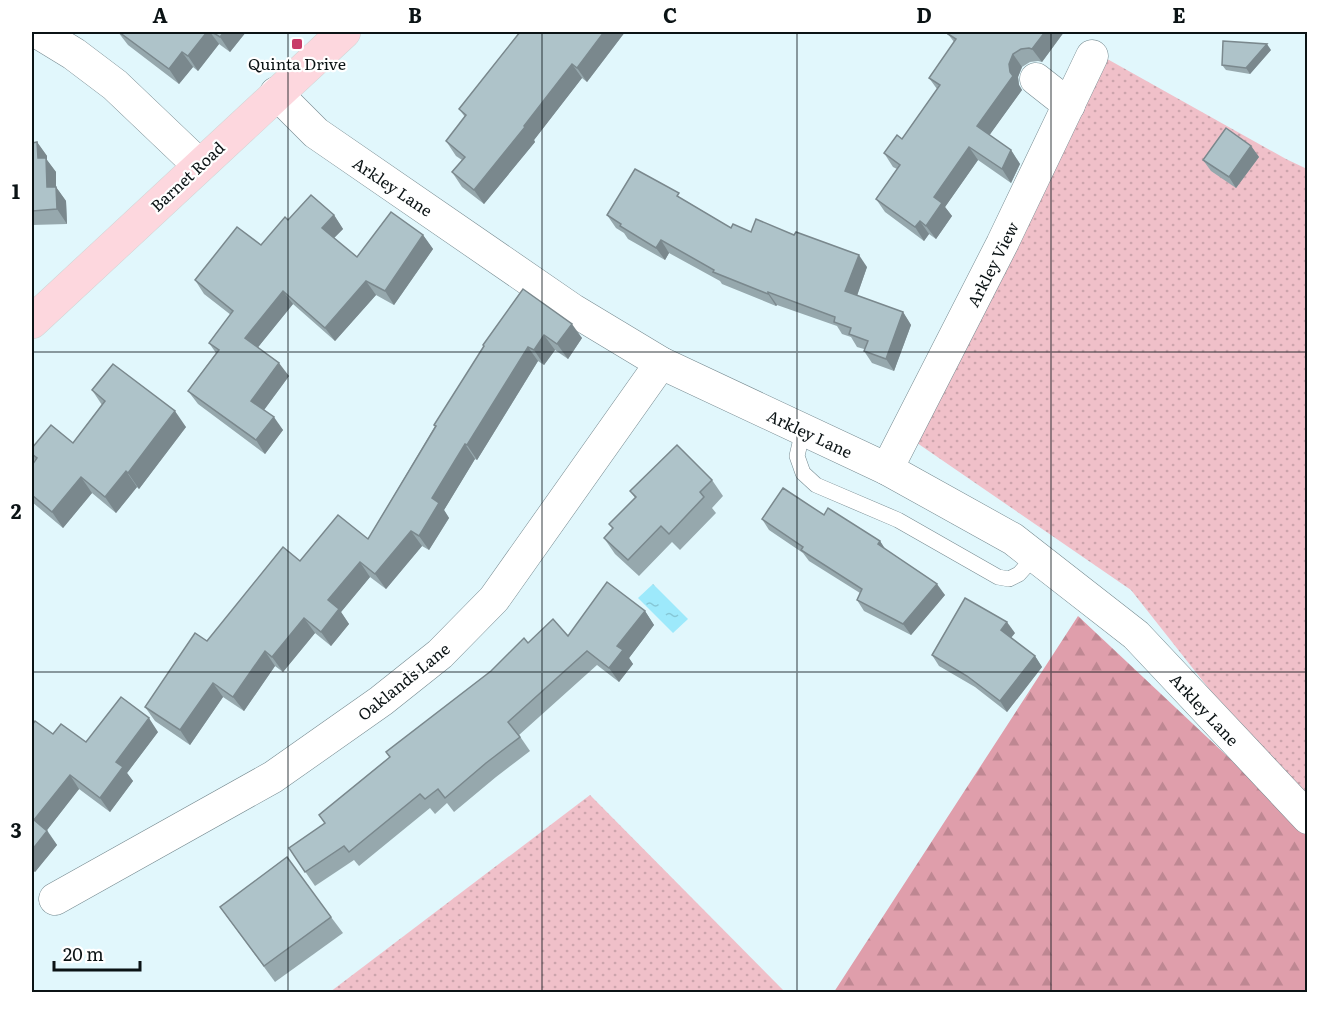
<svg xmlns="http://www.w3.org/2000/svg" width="1339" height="1024" viewBox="0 0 1339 1024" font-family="Literata,serif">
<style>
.grass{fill:url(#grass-dots)}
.forest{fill:url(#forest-firs)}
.water{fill:url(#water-ripples)}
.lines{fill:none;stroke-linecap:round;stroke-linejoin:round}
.lane-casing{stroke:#768a90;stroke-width:16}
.street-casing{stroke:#768a90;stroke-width:33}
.secondary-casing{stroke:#768a90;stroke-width:34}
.primary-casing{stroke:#d3d5d5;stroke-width:34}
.lane{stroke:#fff;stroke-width:15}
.street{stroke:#fff;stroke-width:32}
.secondary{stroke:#fff;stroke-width:33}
.primary{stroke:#fdd7de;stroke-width:33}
.wall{fill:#96a8ad}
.shaded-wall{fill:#7a888d}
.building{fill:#aec3c9;stroke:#7a888d;stroke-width:1.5}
.grid{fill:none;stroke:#0b1315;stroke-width:1.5;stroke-opacity:0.55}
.poi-dot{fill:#c93b68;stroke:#fff;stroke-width:2}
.labels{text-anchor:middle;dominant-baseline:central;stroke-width:4.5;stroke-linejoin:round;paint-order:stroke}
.poi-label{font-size:16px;fill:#0b1315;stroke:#fff}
.street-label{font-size:16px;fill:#0b1315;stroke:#fff}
.neatline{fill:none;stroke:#0b1315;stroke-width:2}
.grid-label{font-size:20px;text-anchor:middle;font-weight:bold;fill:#0b1315}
</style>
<defs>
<pattern id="grass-dots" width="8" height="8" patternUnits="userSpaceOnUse" patternTransform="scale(1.5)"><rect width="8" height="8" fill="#f0c0c9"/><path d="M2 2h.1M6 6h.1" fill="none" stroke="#cca4ac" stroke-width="1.8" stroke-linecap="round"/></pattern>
<pattern id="forest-firs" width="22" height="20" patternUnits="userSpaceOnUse" patternTransform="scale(1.5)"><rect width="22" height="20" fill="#df9eab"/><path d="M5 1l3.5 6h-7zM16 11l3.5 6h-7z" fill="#be8792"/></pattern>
<pattern id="water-ripples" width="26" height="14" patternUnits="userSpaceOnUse" patternTransform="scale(1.5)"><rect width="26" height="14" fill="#9de9fb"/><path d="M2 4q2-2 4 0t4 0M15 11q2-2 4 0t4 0" fill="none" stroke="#86c7d6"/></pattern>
</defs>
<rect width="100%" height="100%" fill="#e1f7fc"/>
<g class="grass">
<path d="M 1093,51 L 1286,159 L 1307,169 L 1307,813 L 1131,590 L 904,434 Z"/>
<path d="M 590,795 L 785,992 L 330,992 Z"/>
</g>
<path class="forest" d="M 1078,616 L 1307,831 L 1307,992 L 1264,992 L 1260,990 L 1259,992 L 834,992 Z"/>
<path class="water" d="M 653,584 L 688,619 L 673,633 L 638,598 Z"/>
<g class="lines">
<g class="lane-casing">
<path id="lane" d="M 803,430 L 797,456 L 803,473 L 816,485 L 898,520 L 998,577 L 1009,579 L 1019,574 L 1035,556"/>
</g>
<g class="street-casing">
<g id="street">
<path d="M 1036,79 L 1069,105"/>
<path d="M 276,93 L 316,133 L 573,310 L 661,363 L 887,469 L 1013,539 L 1136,635 L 1308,818"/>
<path d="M 887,469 L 1002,244 L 1092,56"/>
<path d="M 55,899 L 273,777 L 381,701 L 440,654 L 494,599 L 661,363"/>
</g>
</g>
<g class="secondary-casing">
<path id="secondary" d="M 38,32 L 74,54 L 115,85 L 199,165"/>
</g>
<g class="primary-casing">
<path id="primary" d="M 32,322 L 344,32"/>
</g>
<use href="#lane" class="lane"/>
<use href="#street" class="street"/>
<use href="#secondary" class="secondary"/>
<use href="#primary" class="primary"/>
</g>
<g class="wall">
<path d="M 118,32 L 246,32 L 230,52 L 219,44 L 198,71 L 193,67 L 179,84 L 128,45 Z"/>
<path d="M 520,32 L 625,32 L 587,82 L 582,78 L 534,140 L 535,142 L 484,204 L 462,187 L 452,172 L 462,160 L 456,156 L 446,141 L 465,117 L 459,109 Z"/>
<path d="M 950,32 L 1064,32 L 1042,62 L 1038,61 L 1030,62 L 1022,67 L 1018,77 L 1019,85 L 1022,90 L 989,135 L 1011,150 L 1020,164 L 1011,183 L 978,160 L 945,207 L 952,216 L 936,239 L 929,234 L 924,241 L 885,212 L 876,199 L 897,169 L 893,167 L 884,153 L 902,139 L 937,89 L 929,78 L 954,42 L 948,34 Z"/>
<path d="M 1271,50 L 1250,74 L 1226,70 L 1222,65 Z"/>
<path d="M 37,142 L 47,156 L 47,160 L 56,172 L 56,187 L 66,201 L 67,224 L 32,225 L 32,143 Z"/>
<path d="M 1251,146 L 1259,157 L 1236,188 L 1211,171 L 1203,160 Z"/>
<path d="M 684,200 L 731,228 L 751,232 L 867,267 L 857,296 L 903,312 L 911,325 L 894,371 L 872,363 L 864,351 L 864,349 L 857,347 L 851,337 L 842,334 L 837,326 L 777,305 L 776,306 L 722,284 L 720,281 L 669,253 L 665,260 L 628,239 L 624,233 L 616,228 L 607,215 Z"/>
<path d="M 334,215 L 343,229 L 334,238 L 357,257 L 423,235 L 433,249 L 394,305 L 376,295 L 335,341 L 293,304 L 258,347 L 289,376 L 264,410 L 283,430 L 265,454 L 198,404 L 188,391 L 216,353 L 209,343 L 231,315 L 204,294 L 195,280 L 261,245 L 288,220 Z"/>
<path d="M 523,289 L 582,338 L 568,359 L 555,350 L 544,365 L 538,361 L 477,460 L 475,459 L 444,510 L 449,518 L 429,550 L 422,546 L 386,589 L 370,577 L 341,612 L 349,624 L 331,646 L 315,633 L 283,672 L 275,666 L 244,711 L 223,697 L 190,745 L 155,721 L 145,707 L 207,641 L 300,561 L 368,539 L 435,426 L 434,425 Z"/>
<path d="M 92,390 L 186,427 L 139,489 L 137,487 L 116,513 L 92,493 L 63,528 L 32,502 L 32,465 L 35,461 L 32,456 L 32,448 L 73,443 L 102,405 Z"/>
<path d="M 712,480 L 723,496 L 712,508 L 716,513 L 680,550 L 672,542 L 639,576 L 615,554 L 604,538 L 613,529 L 609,524 L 635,498 L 630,491 Z"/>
<path d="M 824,515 L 880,541 L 885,549 L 945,595 L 911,635 L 864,611 L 857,600 L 860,593 L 809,561 L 803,553 L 769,530 L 762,519 Z"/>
<path d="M 645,611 L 654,625 L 629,658 L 633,664 L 619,682 L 597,665 L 519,735 L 530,751 L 496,777 L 454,812 L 447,803 L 435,814 L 430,808 L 359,866 L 354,860 L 315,886 L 289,848 L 325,824 L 319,815 L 528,643 L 568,636 Z"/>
<path d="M 1015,633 L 1011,638 L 1035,656 L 1042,667 L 1007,712 L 975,687 L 939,666 L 932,655 Z"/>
<path d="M 32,725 L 53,734 L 86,742 L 158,732 L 127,773 L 133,781 L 110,812 L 79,789 L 47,830 L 57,845 L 35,872 L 32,870 Z"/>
<path d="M 220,907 L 331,917 L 343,933 L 275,982 Z"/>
</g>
<g class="shaded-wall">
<path d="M 207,32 L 210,32 L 219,44 L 198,71 L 188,56 Z"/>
<path d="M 224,32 L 246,32 L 230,52 L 220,37 Z"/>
<path d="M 604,32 L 625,32 L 587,82 L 577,68 Z"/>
<path d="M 1045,32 L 1064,32 L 1042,62 L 1032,49 Z"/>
<path d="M 1267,44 L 1271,50 L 1250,74 L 1246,68 Z"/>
<path d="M 182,52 L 193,67 L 179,84 L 169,69 Z"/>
<path d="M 1013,54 L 1022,67 L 1018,77 L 1019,85 L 1022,90 L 986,140 L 977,126 L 1010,72 L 1009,64 Z"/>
<path d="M 572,64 L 582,78 L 534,140 L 535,142 L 484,204 L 474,190 Z"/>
<path d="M 37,142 L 47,156 L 47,160 L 56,172 L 56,187 L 66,201 L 67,224 L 57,209 L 47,187 L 38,158 Z"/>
<path d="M 1251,146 L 1259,157 L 1236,188 L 1229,177 Z"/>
<path d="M 969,147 L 978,160 L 945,207 L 952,216 L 936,239 L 926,226 L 934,197 Z"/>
<path d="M 1011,150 L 1020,164 L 1011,183 L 1002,169 Z"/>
<path d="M 334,215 L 343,229 L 331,241 L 322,228 Z"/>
<path d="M 920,221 L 929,234 L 924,241 L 915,227 Z"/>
<path d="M 423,235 L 433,249 L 394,305 L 385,291 Z"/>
<path d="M 661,240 L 669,253 L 665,260 L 656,248 Z"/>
<path d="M 859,255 L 867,267 L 854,304 L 845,291 Z"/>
<path d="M 366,281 L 376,295 L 335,341 L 325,328 Z"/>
<path d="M 283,291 L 293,304 L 255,351 L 245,338 Z"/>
<path d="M 768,292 L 777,305 L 776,306 L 768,294 Z"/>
<path d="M 903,312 L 911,325 L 894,371 L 886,359 Z"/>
<path d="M 572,324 L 582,338 L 568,359 L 557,344 Z"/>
<path d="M 544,335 L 555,350 L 544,365 L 534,350 Z"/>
<path d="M 528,347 L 538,361 L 477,460 L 467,445 Z"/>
<path d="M 279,363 L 289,376 L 261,414 L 251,401 Z"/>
<path d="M 175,411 L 186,427 L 139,489 L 128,473 Z"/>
<path d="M 274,417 L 283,430 L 265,454 L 256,440 Z"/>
<path d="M 465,444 L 475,459 L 444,510 L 449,518 L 429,550 L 419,536 L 432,498 Z"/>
<path d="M 126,471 L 137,487 L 116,513 L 105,497 Z"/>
<path d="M 81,477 L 92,493 L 63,528 L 52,512 Z"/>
<path d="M 411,531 L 422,546 L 386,589 L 375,574 Z"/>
<path d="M 880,541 L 887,552 L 878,544 Z"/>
<path d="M 360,562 L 370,577 L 341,612 L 349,624 L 331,646 L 321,632 L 328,600 Z"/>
<path d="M 937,584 L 945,595 L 911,635 L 903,624 Z"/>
<path d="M 645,611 L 654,625 L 629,658 L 633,664 L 619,682 L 609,668 L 617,646 Z"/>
<path d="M 304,618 L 315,633 L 283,672 L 272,657 Z"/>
<path d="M 1007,622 L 1015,633 L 1008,641 L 1001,630 Z"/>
<path d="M 265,651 L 275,666 L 244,711 L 233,697 Z"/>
<path d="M 1035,656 L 1042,667 L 1007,712 L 1000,701 Z"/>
<path d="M 213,683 L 223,697 L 190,745 L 180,730 Z"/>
<path d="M 149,718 L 158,732 L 127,773 L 133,781 L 110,812 L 100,798 L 116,762 Z"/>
<path d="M 70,775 L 79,789 L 44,834 L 34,820 Z"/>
<path d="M 47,831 L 57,845 L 35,872 L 32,868 L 32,850 Z"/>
</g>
<g class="building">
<path d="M 119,32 L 207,32 L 188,56 L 182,52 L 169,69 Z"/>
<path d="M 212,32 L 224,32 L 220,37 Z"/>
<path d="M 520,32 L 604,32 L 577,68 L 572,64 L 524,126 L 525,127 L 474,190 L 452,172 L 465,157 L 446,141 L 466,115 L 459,109 Z"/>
<path d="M 950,32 L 1045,32 L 1032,49 L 1029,48 L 1021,49 L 1013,54 L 1009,64 L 1010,72 L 1013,76 L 977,126 L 1011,150 L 1002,169 L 969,147 L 934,197 L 942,203 L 926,226 L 920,221 L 915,227 L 876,199 L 900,165 L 884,153 L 897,135 L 902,139 L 940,85 L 929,78 L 956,39 L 948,34 Z"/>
<path d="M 1223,41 L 1267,44 L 1246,68 L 1222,65 Z"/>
<path d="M 1226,128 L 1251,146 L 1229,177 L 1203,160 Z"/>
<path d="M 37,142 L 38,158 L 46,158 L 47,187 L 56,187 L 57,209 L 32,211 L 32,143 Z"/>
<path d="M 635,169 L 679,193 L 677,196 L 731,228 L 733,224 L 751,232 L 756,219 L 794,235 L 796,232 L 859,255 L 845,291 L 903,312 L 886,359 L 864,351 L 868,341 L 849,334 L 851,328 L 834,322 L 835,317 L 768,292 L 768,294 L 713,272 L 714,270 L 661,240 L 656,248 L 620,226 L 621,224 L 607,215 Z"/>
<path d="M 311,195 L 334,215 L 322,228 L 357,257 L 391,212 L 423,235 L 385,291 L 366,281 L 325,328 L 283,291 L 245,338 L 279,363 L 251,401 L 274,417 L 256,440 L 188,391 L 219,350 L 209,343 L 233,311 L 195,280 L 237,227 L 261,245 L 285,217 L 288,220 Z"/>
<path d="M 523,289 L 572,324 L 557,344 L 544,335 L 534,350 L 528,347 L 467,445 L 465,444 L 432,498 L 439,503 L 419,536 L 411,531 L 375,574 L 360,562 L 328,600 L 339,609 L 321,632 L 304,618 L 272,657 L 265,651 L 233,697 L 213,683 L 180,730 L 145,707 L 195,633 L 207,641 L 283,547 L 300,561 L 338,515 L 368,539 L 436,426 L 434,425 L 484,346 L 483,345 Z"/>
<path d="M 113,364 L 175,411 L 128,473 L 126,471 L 105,497 L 81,477 L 52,512 L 32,495 L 32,465 L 37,458 L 32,454 L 32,448 L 51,425 L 73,443 L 105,401 L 92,390 Z"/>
<path d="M 677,445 L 712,480 L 700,492 L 704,497 L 669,534 L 661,526 L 628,560 L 604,538 L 613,528 L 609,524 L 636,497 L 630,491 Z"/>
<path d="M 783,488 L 824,515 L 828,508 L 880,541 L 878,544 L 937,584 L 903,624 L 857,600 L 862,589 L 801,550 L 803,547 L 762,519 Z"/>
<path d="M 607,582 L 645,611 L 617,646 L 623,650 L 609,668 L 587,651 L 508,722 L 520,737 L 486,763 L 445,798 L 438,789 L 425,799 L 420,794 L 349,852 L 344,846 L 305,872 L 289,848 L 325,823 L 319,815 L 390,757 L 386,752 L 491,671 L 524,638 L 528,643 L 553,619 L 568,636 Z"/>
<path d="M 965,598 L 1007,622 L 1001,630 L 1035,656 L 1000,701 L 967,676 L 932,655 Z"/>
<path d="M 121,697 L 149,718 L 116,762 L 123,767 L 100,798 L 70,775 L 34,820 L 47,831 L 32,850 L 32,725 L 35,721 L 53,734 L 61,724 L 86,742 Z"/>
<path d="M 287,857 L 331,917 L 264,966 L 220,907 Z"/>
</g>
<path class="grid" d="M 288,32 L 288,992M 542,32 L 542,992M 797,32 L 797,992M 1051,32 L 1051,992M 32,352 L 1308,352M 32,672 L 1308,672"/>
<rect class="poi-dot" x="291" y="38" width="12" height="12" rx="3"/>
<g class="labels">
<g class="poi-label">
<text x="297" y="63">Quinta Drive</text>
</g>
<g class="street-label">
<text transform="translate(187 176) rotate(-43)">Barnet Road</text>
<text transform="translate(393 186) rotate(34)">Arkley Lane</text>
<text transform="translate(992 264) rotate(-63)">Arkley View</text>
<text transform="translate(810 433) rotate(25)">Arkley Lane</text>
<text transform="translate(403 681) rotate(-39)">Oaklands Lane</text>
<text transform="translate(1205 709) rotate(47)">Arkley Lane</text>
</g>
</g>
<rect width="1339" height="1024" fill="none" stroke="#ffffff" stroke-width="66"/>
<path d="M54 961v9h86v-9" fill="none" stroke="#0b1315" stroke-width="3"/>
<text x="63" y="961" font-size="18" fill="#0b1315" stroke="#ffffff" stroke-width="4.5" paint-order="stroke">20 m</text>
<rect x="33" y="33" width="1273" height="958" class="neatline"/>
<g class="grid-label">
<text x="160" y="23">A</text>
<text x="415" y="23">B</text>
<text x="670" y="23">C</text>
<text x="924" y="23">D</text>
<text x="1179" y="23">E</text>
<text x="16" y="199">1</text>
<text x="16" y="519">2</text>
<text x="16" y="838">3</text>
</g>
</svg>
